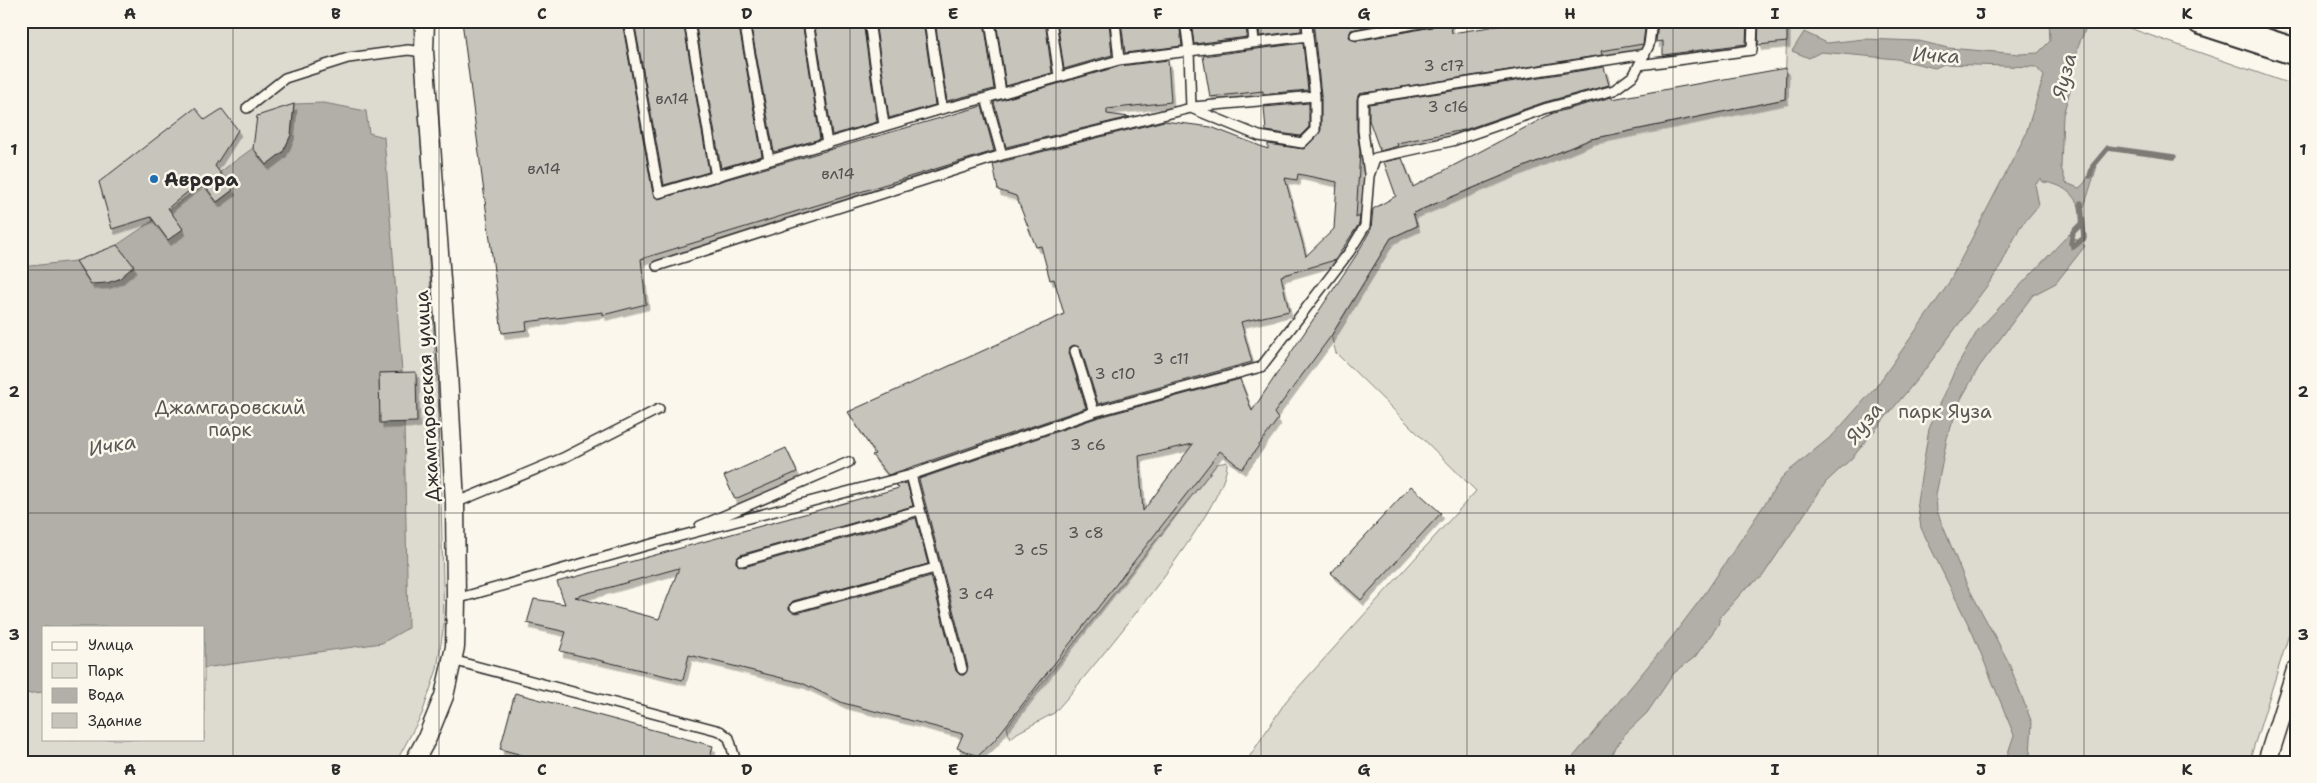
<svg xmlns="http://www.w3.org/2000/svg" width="2317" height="783" font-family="'Shantell Sans',sans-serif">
	<defs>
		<filter id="shadow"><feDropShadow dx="3" dy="5.5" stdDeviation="0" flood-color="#0004"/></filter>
	</defs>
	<rect width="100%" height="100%" fill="#fbf7ec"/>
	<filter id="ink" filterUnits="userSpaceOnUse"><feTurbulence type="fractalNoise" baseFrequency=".02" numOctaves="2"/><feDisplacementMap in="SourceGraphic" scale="10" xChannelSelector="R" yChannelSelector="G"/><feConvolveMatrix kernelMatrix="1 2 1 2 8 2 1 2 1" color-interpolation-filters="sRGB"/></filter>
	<g filter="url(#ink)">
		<path fill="#dddad0" stroke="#84827e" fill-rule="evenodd" d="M21,21H413L439,414L444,624L437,669L422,714L396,762H21ZM44,627H204V739H44Z
			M1787,21H2109L2296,86V612L2249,762H1246L1286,701L1476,491L1336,353L1331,336L1391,238L1417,226L1413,213L1591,139L1785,99Z
			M1227,462C1230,505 1100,657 1068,697L1054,713L1017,733L1010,739L1007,727L1217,464Z"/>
		<path fill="#b1afa7" stroke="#7b7a75" d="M2049,21H2089L2078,46L2071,87L2063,115L2061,167L2066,183L2079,188C2088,182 2088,172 2097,166L2084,207L2081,211C2074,193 2062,184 2043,182L2041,179L2035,184L2039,205L2020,227L1998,271L1924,371L1852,458L1826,482L1762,577L1746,588L1720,617L1718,625L1695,657L1674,673L1647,713L1625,734L1607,762H1569L1672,637L1706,592L1784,475L1833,435L1876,387L1947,286L2025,136L2044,76L2036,67L1944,64L1935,68L1897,59L1821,52L1809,58L1792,51L1804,32L1827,43L1864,39L1919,41L1948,48L2020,54L2038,53L2050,41Z
			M324,103L366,111L369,133L384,137L402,372L379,373L380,422H404L408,628L382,643L204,668V627H44V692L21,694V267L76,261L91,284C110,283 120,278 134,266L117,245L154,220L168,240L183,229L169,210L204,184L218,202L233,190L220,172L253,148L266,165C294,144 291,136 294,104Z
			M2069,234L2085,246L2056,283L2033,295L1979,367L1961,399L1947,438L1936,495L1937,511L1966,583L2008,661L2032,723L2030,755L2027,762H2005L2014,735L1973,634L1921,528L1917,502L1929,429L1955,370L1978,330Z"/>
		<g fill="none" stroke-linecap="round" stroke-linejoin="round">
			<path stroke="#7b7a75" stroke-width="5.5" d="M2090,176L2093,166L2108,148L2174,157
				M2071,243L2073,232L2082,223
				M2073,247L2084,238L2081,203"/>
		</g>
		<path fill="#c7c4bc" stroke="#2b2b2b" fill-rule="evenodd" filter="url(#shadow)" d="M462,21H622L653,194L658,199L982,106L994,151L641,259L646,304L603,315V312L526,322L527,330L502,333Z
			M634,21H683L709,172L664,185Z
			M695,21H738L762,156L721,168Z
			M750,21H802L820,139L774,152Z
			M814,21H863L877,122L832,135Z
			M875,21H923L935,105L889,118Z
			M935,21H984L994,89L947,101Z
			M996,21H1045L1052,73L1006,86Z
			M1057,21H1109L1112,55L1064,69Z
			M1121,21H1179L1182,46L1125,53Z
			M1191,21H1246L1247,37L1194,44Z
			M1258,21H1301V31L1260,36Z
			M1313,21H1395L1351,30L1349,37L1356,41L1432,27L1437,21H1450L1452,33L1528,21H1646L1643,44L1601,51L1602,55L1359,94L1357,99V131L1360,151L1356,218L1360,216L1359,224L1335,260L1281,276L1289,311L1241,322L1252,362L1098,404L1081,349L1074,345L1070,347L1069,353L1086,408L888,475L872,455L875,454L848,412L1064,314L1054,279L1050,280L1041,246L1036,247L1016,196L998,190L993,164L1164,121L1211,127L1268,149V144L1304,149L1321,130V95ZM1298,174L1337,182L1334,229L1306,256L1285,178L1297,180Z
			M1658,21H1747L1746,44L1663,55V41L1656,42Z
			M1759,21H1787V42L1758,45Z
			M1303,43L1308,90L1263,94V91L1210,97L1203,56Z
			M1168,60L1171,102L1107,109V114L1130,117L1006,147L994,102L1120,66Z
			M1604,67L1609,85L1545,102L1464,130L1397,143L1398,146L1380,151L1369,120V104Z
			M1786,68L1785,99L1591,139L1413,213L1417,226L1391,238L1331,336L1274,413L1278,419L1242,469L1220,451L994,741L978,756L957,748L963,734L843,703L802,683L689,655L683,680L560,651L566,632L527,623L534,599L565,604L557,582L899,488L896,485L907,483L913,506L740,555L736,559V563L744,567L916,518L928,564L793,601L789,605V609L797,613L931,576L956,671L960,675H964L968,667L919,479L1096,418L1240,379L1252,411L1357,254L1371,229L1373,209L1396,196L1384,162L1402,158L1413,187L1553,113L1550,114L1612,97V99ZM1193,444L1143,511L1139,456ZM679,568L659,619L575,597Z
			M1309,103V127L1300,136L1266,131L1264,107Z
			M294,104L291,135L283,152L266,165L253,148L257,116Z
			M195,108L205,120L222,109L238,130L215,166L233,190L217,202L201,181L168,208L183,229L168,240L151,217L112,229L99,182Z
			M117,245L134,266L119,279L107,283L91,284L76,261Z
			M416,372L417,422L380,423L379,373Z
			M786,448L797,472L735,499L724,476Z
			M1411,486L1441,513L1361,600L1331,573Z
			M515,693L713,746L709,762H548L500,749Z"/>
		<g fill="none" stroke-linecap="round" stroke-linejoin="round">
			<g stroke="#2b2b2b" stroke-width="12">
				<path id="lane" d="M628,21L659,193L942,109
					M689,21L716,177
					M744,21L769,160
					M808,21L827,144
					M869,21L884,125
					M929,21L942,109L986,98
					M990,21L1001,93
					M1051,21L1059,76
					M1115,21L1119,60
					M1252,21L1254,42
					M1355,35L1431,21
					M1639,65L1752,50L1753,21
					M1193,107L1315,96
					M247,108L285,78L348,58L408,50L424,52
					M1191,108L1259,136L1302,143L1315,130V96L1308,36
					M1002,155L986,98L1119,60L1308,36L1307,21
					M1369,174L1363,131V99L1645,54
					M657,266L1002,155L1191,108L1189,51L1185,21
					M1075,351L1094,412
					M911,475L962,669
					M455,503L563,458L659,409
					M700,526L849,462
					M742,561L920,510
					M456,599L673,538L911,475L1094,412L1261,367L1350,251L1365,226L1369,176L1375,158L1452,141L1547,108L1614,90L1634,75L1649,45L1652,21
					M795,607L935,568
					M452,660L720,731L729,738L736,762"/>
			</g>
			<g stroke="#2b2b2b" stroke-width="21">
				<path id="street" d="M414,762L427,738L444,696L455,647L456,599L455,503L448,373L424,52L425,21
					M2267,762L2296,670"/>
			</g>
			<g stroke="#2b2b2b" stroke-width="30">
				<path id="secondary" d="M2201,21L2296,52"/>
			</g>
			<use href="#lane" stroke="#fbf7ec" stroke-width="9"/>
			<use href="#street" stroke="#fbf7ec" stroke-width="18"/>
			<use href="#secondary" stroke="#fbf7ec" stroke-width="26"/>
		</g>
	</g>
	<path fill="none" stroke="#2b2b2b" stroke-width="1" stroke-opacity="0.55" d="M233,21V762M439,21V762M644,21V762M850,21V762M1056,21V762M1261,21V762M1467,21V762M1673,21V762M1878,21V762M2084,21V762M21,270H2296M21,513H2296"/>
	<circle fill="#1f6fb2" stroke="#fbf7ec" stroke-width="2" cx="154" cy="179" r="5"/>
	<g text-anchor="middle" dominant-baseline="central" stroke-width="5" stroke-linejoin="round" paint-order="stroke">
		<g font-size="16" fill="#52514f">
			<text x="1444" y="65">3 с17</text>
			<text x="672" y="98">вл14</text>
			<text x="1448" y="106">3 с16</text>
			<text x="544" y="168">вл14</text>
			<text x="838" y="173">вл14</text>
			<text x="1171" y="358">3 с11</text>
			<text x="1115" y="373">3 с10</text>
			<text x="1088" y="444">3 с6</text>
			<text x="1086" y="532">3 с8</text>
			<text x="1031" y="549">3 с5</text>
			<text x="976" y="593">3 с4</text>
		</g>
		<g font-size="19" font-weight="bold" fill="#2b2b2b" stroke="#fbf7ec" text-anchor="start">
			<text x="164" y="179">Аврора</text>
		</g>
		<g font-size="19" fill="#2b2b2b" stroke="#fbf7ec">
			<text transform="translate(427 396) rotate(-93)">Джамгаровская улица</text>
		</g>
		<g font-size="19" fill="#585754" stroke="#fbf7ec">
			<text x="230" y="407">Джамгаровский<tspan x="230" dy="22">парк</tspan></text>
			<text x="1945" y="411">парк Яуза</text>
		</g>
		<g font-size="20" font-style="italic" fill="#5a5956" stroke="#fbf7ec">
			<text transform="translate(1936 55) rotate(3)">Ичка</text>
			<text transform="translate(2064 76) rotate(-76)">Яуза</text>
			<text transform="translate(1864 423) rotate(-52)">Яуза</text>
			<text transform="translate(112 445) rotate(-10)">Ичка</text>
		</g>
	</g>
	<rect width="2317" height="783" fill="none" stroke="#fbf7ec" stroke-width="55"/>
	<rect x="42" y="626" width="162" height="115" fill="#fbf7ec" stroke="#a8a59f"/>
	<rect x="52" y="642" width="25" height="8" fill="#fbf7ec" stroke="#a8a59f"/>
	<text x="88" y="650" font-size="15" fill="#2b2b2b">Улица</text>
	<rect x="52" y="663" width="25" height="15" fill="#dddad0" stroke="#a8a59f"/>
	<text x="88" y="676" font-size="15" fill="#2b2b2b">Парк</text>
	<rect x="52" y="688" width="25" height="15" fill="#b1afa7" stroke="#a8a59f"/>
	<text x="88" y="700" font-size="15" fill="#2b2b2b">Вода</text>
	<rect x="52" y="713" width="25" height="15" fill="#c7c4bc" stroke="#a8a59f"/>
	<text x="88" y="726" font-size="15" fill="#2b2b2b">Здание</text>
	<rect x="28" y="28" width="2262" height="728" fill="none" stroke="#2b2b2b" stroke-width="2"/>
	<g font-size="16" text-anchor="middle" font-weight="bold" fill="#2b2b2b">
		<text x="130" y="19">A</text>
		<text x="336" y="19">B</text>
		<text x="542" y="19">C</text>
		<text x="747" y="19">D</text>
		<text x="953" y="19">E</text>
		<text x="1158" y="19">F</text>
		<text x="1364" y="19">G</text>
		<text x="1570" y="19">H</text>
		<text x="1775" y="19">I</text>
		<text x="1981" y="19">J</text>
		<text x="2187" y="19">K</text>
		<text x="14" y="155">1</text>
		<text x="2303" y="155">1</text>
		<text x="14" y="397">2</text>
		<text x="2303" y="397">2</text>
		<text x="14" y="640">3</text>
		<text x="2303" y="640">3</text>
		<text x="130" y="775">A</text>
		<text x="336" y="775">B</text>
		<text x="542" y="775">C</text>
		<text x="747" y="775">D</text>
		<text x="953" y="775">E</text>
		<text x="1158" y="775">F</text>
		<text x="1364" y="775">G</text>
		<text x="1570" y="775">H</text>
		<text x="1775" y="775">I</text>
		<text x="1981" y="775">J</text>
		<text x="2187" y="775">K</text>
	</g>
</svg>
